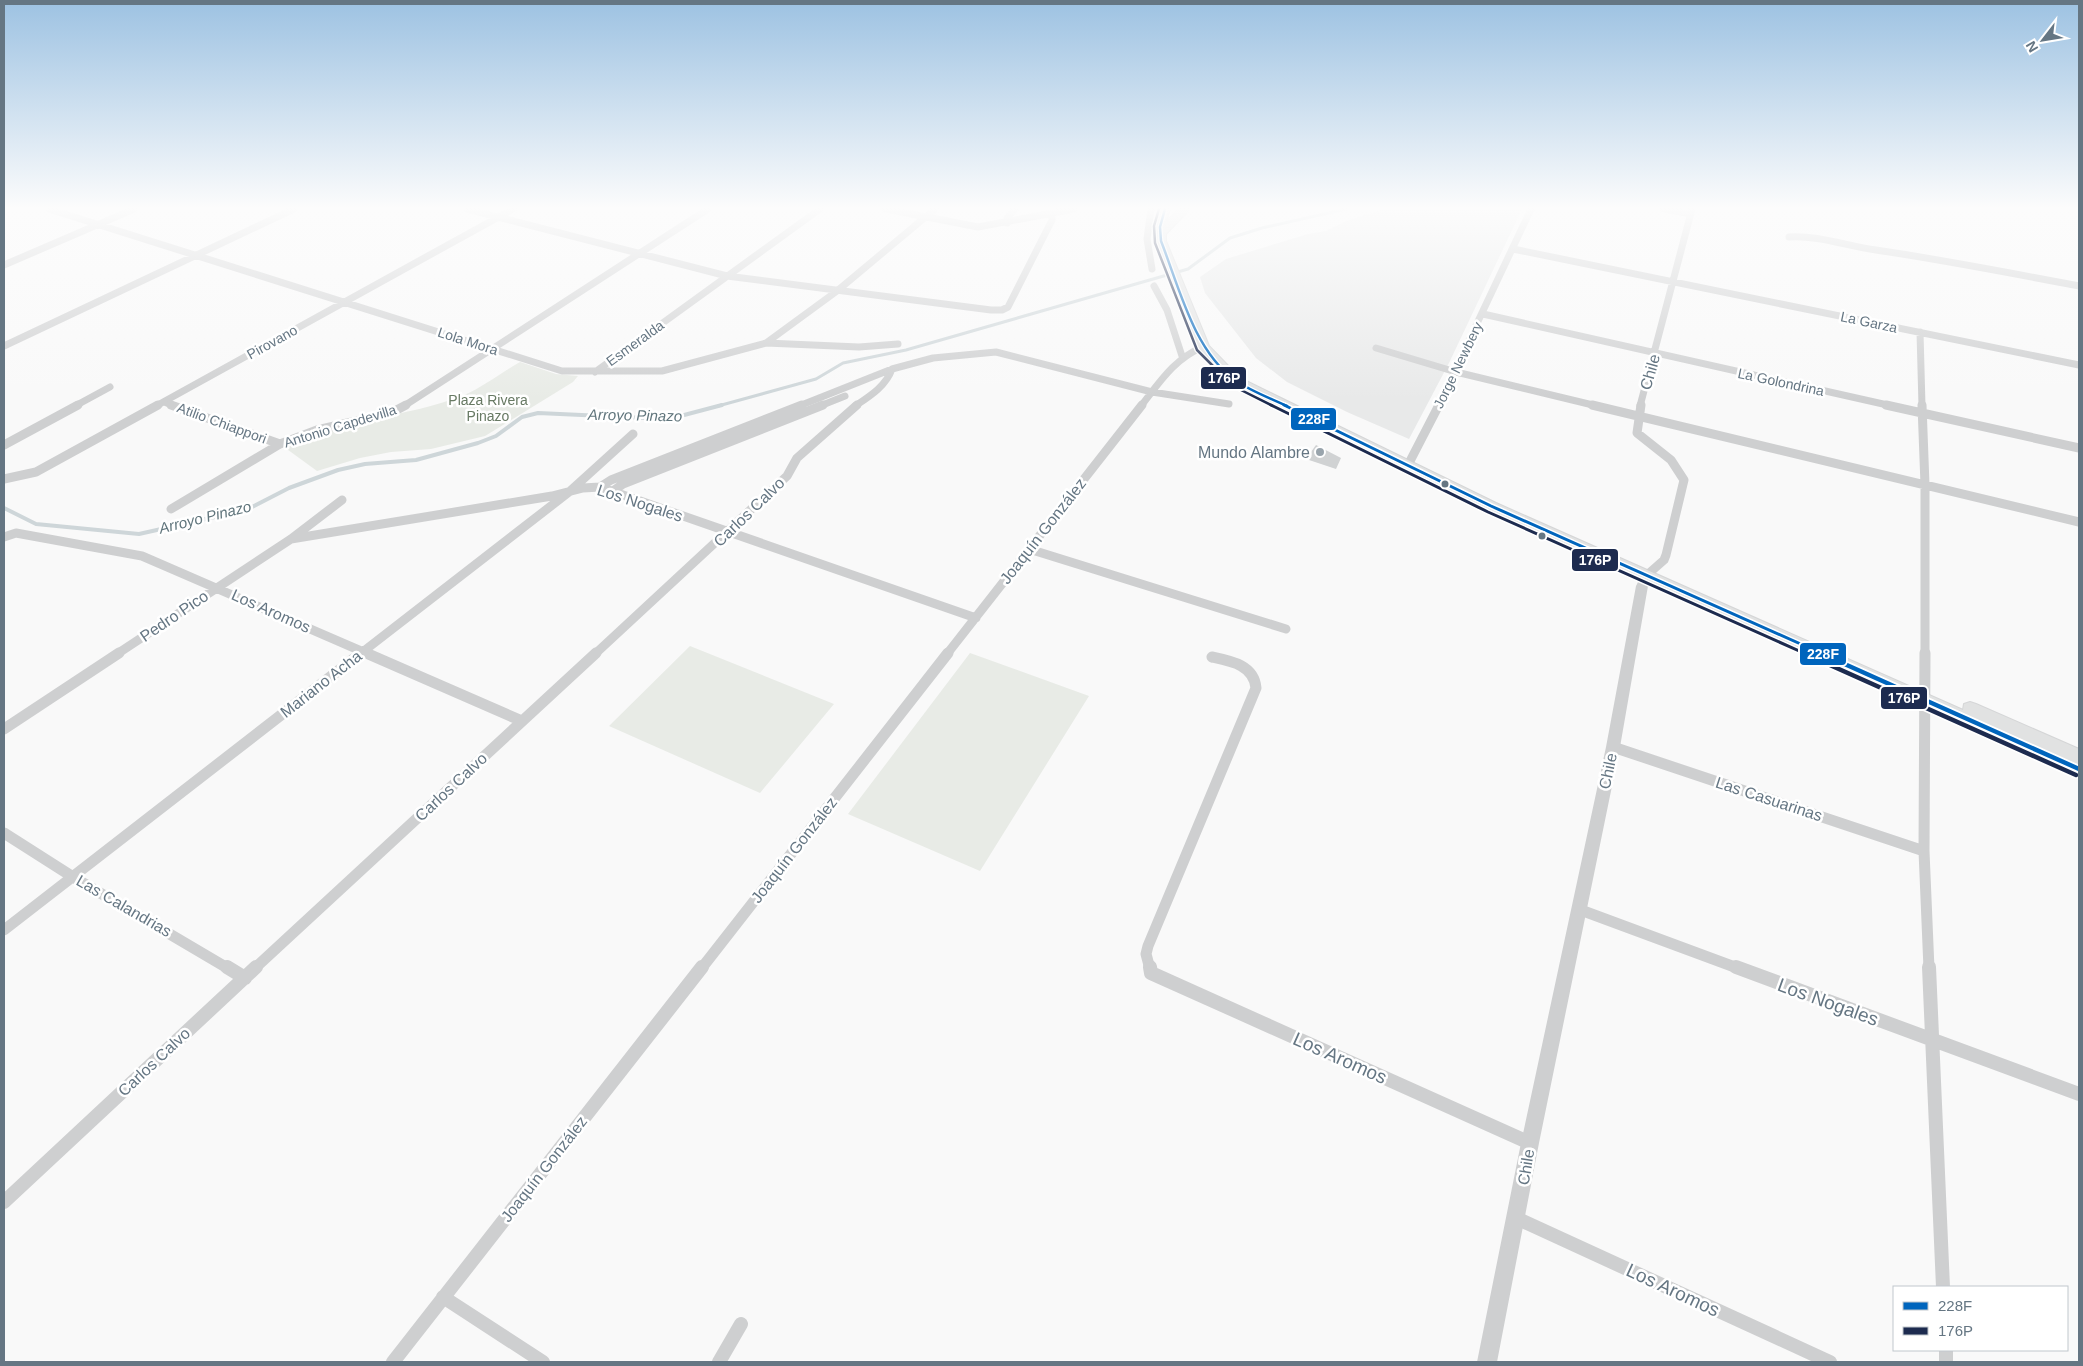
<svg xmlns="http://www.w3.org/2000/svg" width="2083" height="1366" font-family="Arial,sans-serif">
	<rect width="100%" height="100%" fill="#f9f9f9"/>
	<path fill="#e8e9e9" d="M1384,209H1522L1449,363L1409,439L1347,412L1287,382L1256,358L1205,293L1200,277L1226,259L1308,234L1326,231L1346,221Z"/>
	<path fill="#e8ebe6" d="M520,362L556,374L578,376L573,382L485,436L431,449L391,452L360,458L317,471L284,447C340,419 406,418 464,395C483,387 502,372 520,362Z
		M690,646L834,704L760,793L609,726Z
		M970,653L1089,696L980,871L848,814Z"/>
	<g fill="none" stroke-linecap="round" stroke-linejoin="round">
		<path stroke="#ced6d9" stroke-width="3" d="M718,406L816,379L843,363L906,350L1188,269L1230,238L1262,228L1346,209"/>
		<path stroke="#ced6d9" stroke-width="4" d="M4,508L36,524L139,534L246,510L289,488L338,470L365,464L416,460L478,443L496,436L522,417L538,413L669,419L722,405"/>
	</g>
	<path fill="#d0d2d3" d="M1316,445L1341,458L1336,469L1306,459Z"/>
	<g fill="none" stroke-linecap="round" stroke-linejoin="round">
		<g stroke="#d5d6d7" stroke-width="2">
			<path id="primary" d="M1160,209H1170L1166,222L1179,209H1190L1166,234V241L1209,346L1240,378L1496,503L1963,710L1964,704L1970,702L1976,704L2079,749V776L1486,509L1232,384L1215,369L1197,347L1156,241L1155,227Z"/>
		</g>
		<path stroke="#cecfd0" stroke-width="7" d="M49,209L562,371H662L766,343L859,347L898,344
			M467,209L727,276L991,310H1002L1008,307L1052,220V213
			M886,209L978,227L1074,209
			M1151,209L1147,239L1152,269
			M1664,209L1691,214
			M1007,223V218L1015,209
			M1789,237C1818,235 1847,246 1876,250C1944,260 2011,273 2079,286
			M1513,249L2079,365
			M4,265L134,209
			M1154,286L1167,310L1182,356
			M1483,314L1892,406
			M1920,332L1922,406
			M766,343L837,291L935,209
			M4,346L294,209
			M1376,348L1456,372L1597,406
			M595,372L820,209
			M164,402L175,406
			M75,406L110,387
			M156,406L513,209
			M404,406L708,209
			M799,406L892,369L933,358L996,352L1152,392L1229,404
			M820,406L845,396
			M855,406C870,396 886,386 892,369
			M1141,406C1159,383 1175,358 1203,347
			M1438,406L1531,209
			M1640,406L1692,209"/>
		<path stroke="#cecfd0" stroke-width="9" d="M171,405L280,444
			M1592,405L2079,522
			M1641,405L1637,433L1671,460L1684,480L1666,555L1664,560L1647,575
			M1886,405L2079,448
			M1922,405L1925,485V654
			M4,445L78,405
			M1408,465L1439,405
			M4,479L36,472L158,405
			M600,487L611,480L802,405
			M613,491L623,484L823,405
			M171,509L280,444L317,430L391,413L406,405
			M4,537L16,533L142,556L368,654
			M291,539L552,496L583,488L600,487L976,618
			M1029,549L1286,629
			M117,654L291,539L342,500
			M360,654L569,492L633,434
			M595,654L787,476L797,458L857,405
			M947,654L1142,405"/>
		<path stroke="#cecfd0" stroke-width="11" d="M366,653L522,721
			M1925,653L1924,851L1929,969
			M4,729L119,653
			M1613,747L1924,851
			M4,833L73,877L229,969
			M1578,909L1740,969
			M4,930L361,653
			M254,969L596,653
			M701,969L948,653
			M1150,969L1146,954L1148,946L1256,688C1254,665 1231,661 1212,657"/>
		<path stroke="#cecfd0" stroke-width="14" d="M227,967L245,978
			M1150,967L1151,973L1530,1143
			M1736,967L2079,1094
			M1929,967L1943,1287
			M4,1202L256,967
			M1516,1218L1830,1362
			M443,1297L543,1362
			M1946,1350V1362
			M393,1362L702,967
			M719,1362L741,1324"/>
		<path fill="#cecfd0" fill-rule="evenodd" d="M1647,571L1653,575L1648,586L1620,747L1539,1143L1497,1362H1477L1521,1143L1606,747L1636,586L1643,572Z"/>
		<use href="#primary" fill="#e1e2e2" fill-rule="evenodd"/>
		<g stroke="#fff" stroke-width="5">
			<path id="bus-1-far2" d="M1165,209L1160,227L1161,241C1179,287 1194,351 1235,380C1250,391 1270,398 1287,406"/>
		</g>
		<g stroke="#fff" stroke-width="6">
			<path id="bus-1-far1" d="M1284,405L1491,506L1823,654"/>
		</g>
		<g stroke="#fff" stroke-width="8">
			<path id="bus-1" d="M1820,653L2079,769"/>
		</g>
		<g stroke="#fff" stroke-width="5">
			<path id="bus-2-far2" d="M1159,209L1154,226L1155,243L1197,350L1233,386L1273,406"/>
		</g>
		<g stroke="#fff" stroke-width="6">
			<path id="bus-2-far1" d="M1271,405L1488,512L1806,654"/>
		</g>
		<g stroke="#fff" stroke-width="8">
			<path id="bus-2" d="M1803,653L2076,775"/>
		</g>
		<use href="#bus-1-far2" stroke="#0065bd" stroke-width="2.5"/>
		<use href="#bus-1-far1" stroke="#0065bd" stroke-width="3"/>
		<use href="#bus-1" stroke="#0065bd" stroke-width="4.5"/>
		<use href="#bus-2-far2" stroke="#1d2b4f" stroke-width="2.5"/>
		<use href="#bus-2-far1" stroke="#1d2b4f" stroke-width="3"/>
		<use href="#bus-2" stroke="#1d2b4f" stroke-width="4.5"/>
	</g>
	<linearGradient id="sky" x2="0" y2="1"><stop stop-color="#9dc2e2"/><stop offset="0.52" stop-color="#fcfcfc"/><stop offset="1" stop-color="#fcfcfc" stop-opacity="0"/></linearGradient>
	<rect width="2083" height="400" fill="url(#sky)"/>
	<circle fill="#99a4ac" stroke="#fff" stroke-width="2" cx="1320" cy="452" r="5"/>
	<g fill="#657683" stroke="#fff" stroke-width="2">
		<circle cx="1445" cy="484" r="4.5"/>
		<circle cx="1542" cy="536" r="4.5"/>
	</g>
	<g text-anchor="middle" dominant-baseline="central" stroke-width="5" stroke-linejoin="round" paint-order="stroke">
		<g font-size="14" fill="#657683" stroke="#fff">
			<text transform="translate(1869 322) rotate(12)">La Garza</text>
			<text transform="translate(468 341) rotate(18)">Lola Mora</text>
			<text transform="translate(272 342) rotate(-29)">Pirovano</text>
			<text transform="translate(635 343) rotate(-36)">Esmeralda</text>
			<text transform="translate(1458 365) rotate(-64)">Jorge Newbery</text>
			<text transform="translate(1781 382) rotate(12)">La Golondrina</text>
			<text transform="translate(222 423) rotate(20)">Atilio Chiappori</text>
			<text transform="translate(340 426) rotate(-17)">Antonio Capdevilla</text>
		</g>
		<g font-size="14" fill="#687a64" stroke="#fff">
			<text x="488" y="400">Plaza Rivera<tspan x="488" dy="16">Pinazo</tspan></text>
		</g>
		<g font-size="15" font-style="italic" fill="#60757c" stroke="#fff">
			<text transform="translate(635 415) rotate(1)">Arroyo Pinazo</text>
			<text transform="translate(205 517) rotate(-14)">Arroyo Pinazo</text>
		</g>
		<g font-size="16" fill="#657683" stroke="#fff">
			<text transform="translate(1650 372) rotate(-74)">Chile</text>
			<text transform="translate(640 503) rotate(18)">Los Nogales</text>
			<text transform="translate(749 512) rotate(-44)">Carlos Calvo</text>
			<text transform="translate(1043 531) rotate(-52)">Joaquín González</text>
			<text transform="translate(271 611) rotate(24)">Los Aromos</text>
			<text transform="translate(174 616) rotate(-34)">Pedro Pico</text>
			<text transform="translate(321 684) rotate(-38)">Mariano Acha</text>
			<text transform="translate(1608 771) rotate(-78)">Chile</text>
			<text transform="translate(451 787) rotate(-43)">Carlos Calvo</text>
			<text transform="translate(1769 799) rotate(18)">Las Casuarinas</text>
			<text transform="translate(794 850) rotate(-52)">Joaquín González</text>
			<text transform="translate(124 906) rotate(30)">Las Calandrias</text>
			<text transform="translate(154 1062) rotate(-43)">Carlos Calvo</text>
			<text transform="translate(1526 1167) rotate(-81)">Chile</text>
			<text transform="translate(544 1169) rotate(-52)">Joaquín González</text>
		</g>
		<g font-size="16" fill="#657683" stroke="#fff" text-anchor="end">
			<text x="1310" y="452">Mundo Alambre</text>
		</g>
		<g font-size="19" fill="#657683" stroke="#fff">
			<text transform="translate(1828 1002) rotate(20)">Los Nogales</text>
			<text transform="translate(1340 1058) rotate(24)">Los Aromos</text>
			<text transform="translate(1673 1290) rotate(25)">Los Aromos</text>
		</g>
	</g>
	<g stroke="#fff" stroke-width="2">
		<rect x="1200" y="366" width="47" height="24" rx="5" fill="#1d2b4f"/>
		<rect x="1290" y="407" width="47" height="24" rx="5" fill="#0065bd"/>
		<rect x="1571" y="548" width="48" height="24" rx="5" fill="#1d2b4f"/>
		<rect x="1799" y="642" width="48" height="24" rx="5" fill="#0065bd"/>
		<rect x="1880" y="686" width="48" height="24" rx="5" fill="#1d2b4f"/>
	</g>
	<g font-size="14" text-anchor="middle" font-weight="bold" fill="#fff">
		<text x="1224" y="383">176P</text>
		<text x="1314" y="424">228F</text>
		<text x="1595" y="565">176P</text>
		<text x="1823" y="659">228F</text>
		<text x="1904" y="703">176P</text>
	</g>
	<rect width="2083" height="1366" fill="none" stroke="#657683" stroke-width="10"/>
	<rect x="1893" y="1286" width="175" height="65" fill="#ffffff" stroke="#c1c8cd"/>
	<rect x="1903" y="1302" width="25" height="8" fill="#0065bd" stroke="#c1c8cd"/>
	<text x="1938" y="1311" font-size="15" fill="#657683">228F</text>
	<rect x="1903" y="1327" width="25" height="8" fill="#1d2b4f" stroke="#c1c8cd"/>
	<text x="1938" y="1336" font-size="15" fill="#657683">176P</text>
	<g transform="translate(2043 40) rotate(239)" stroke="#ffffff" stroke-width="4" paint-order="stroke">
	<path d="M0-4L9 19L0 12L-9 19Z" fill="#657683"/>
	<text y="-8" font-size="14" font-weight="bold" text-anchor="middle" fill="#657683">N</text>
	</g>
</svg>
